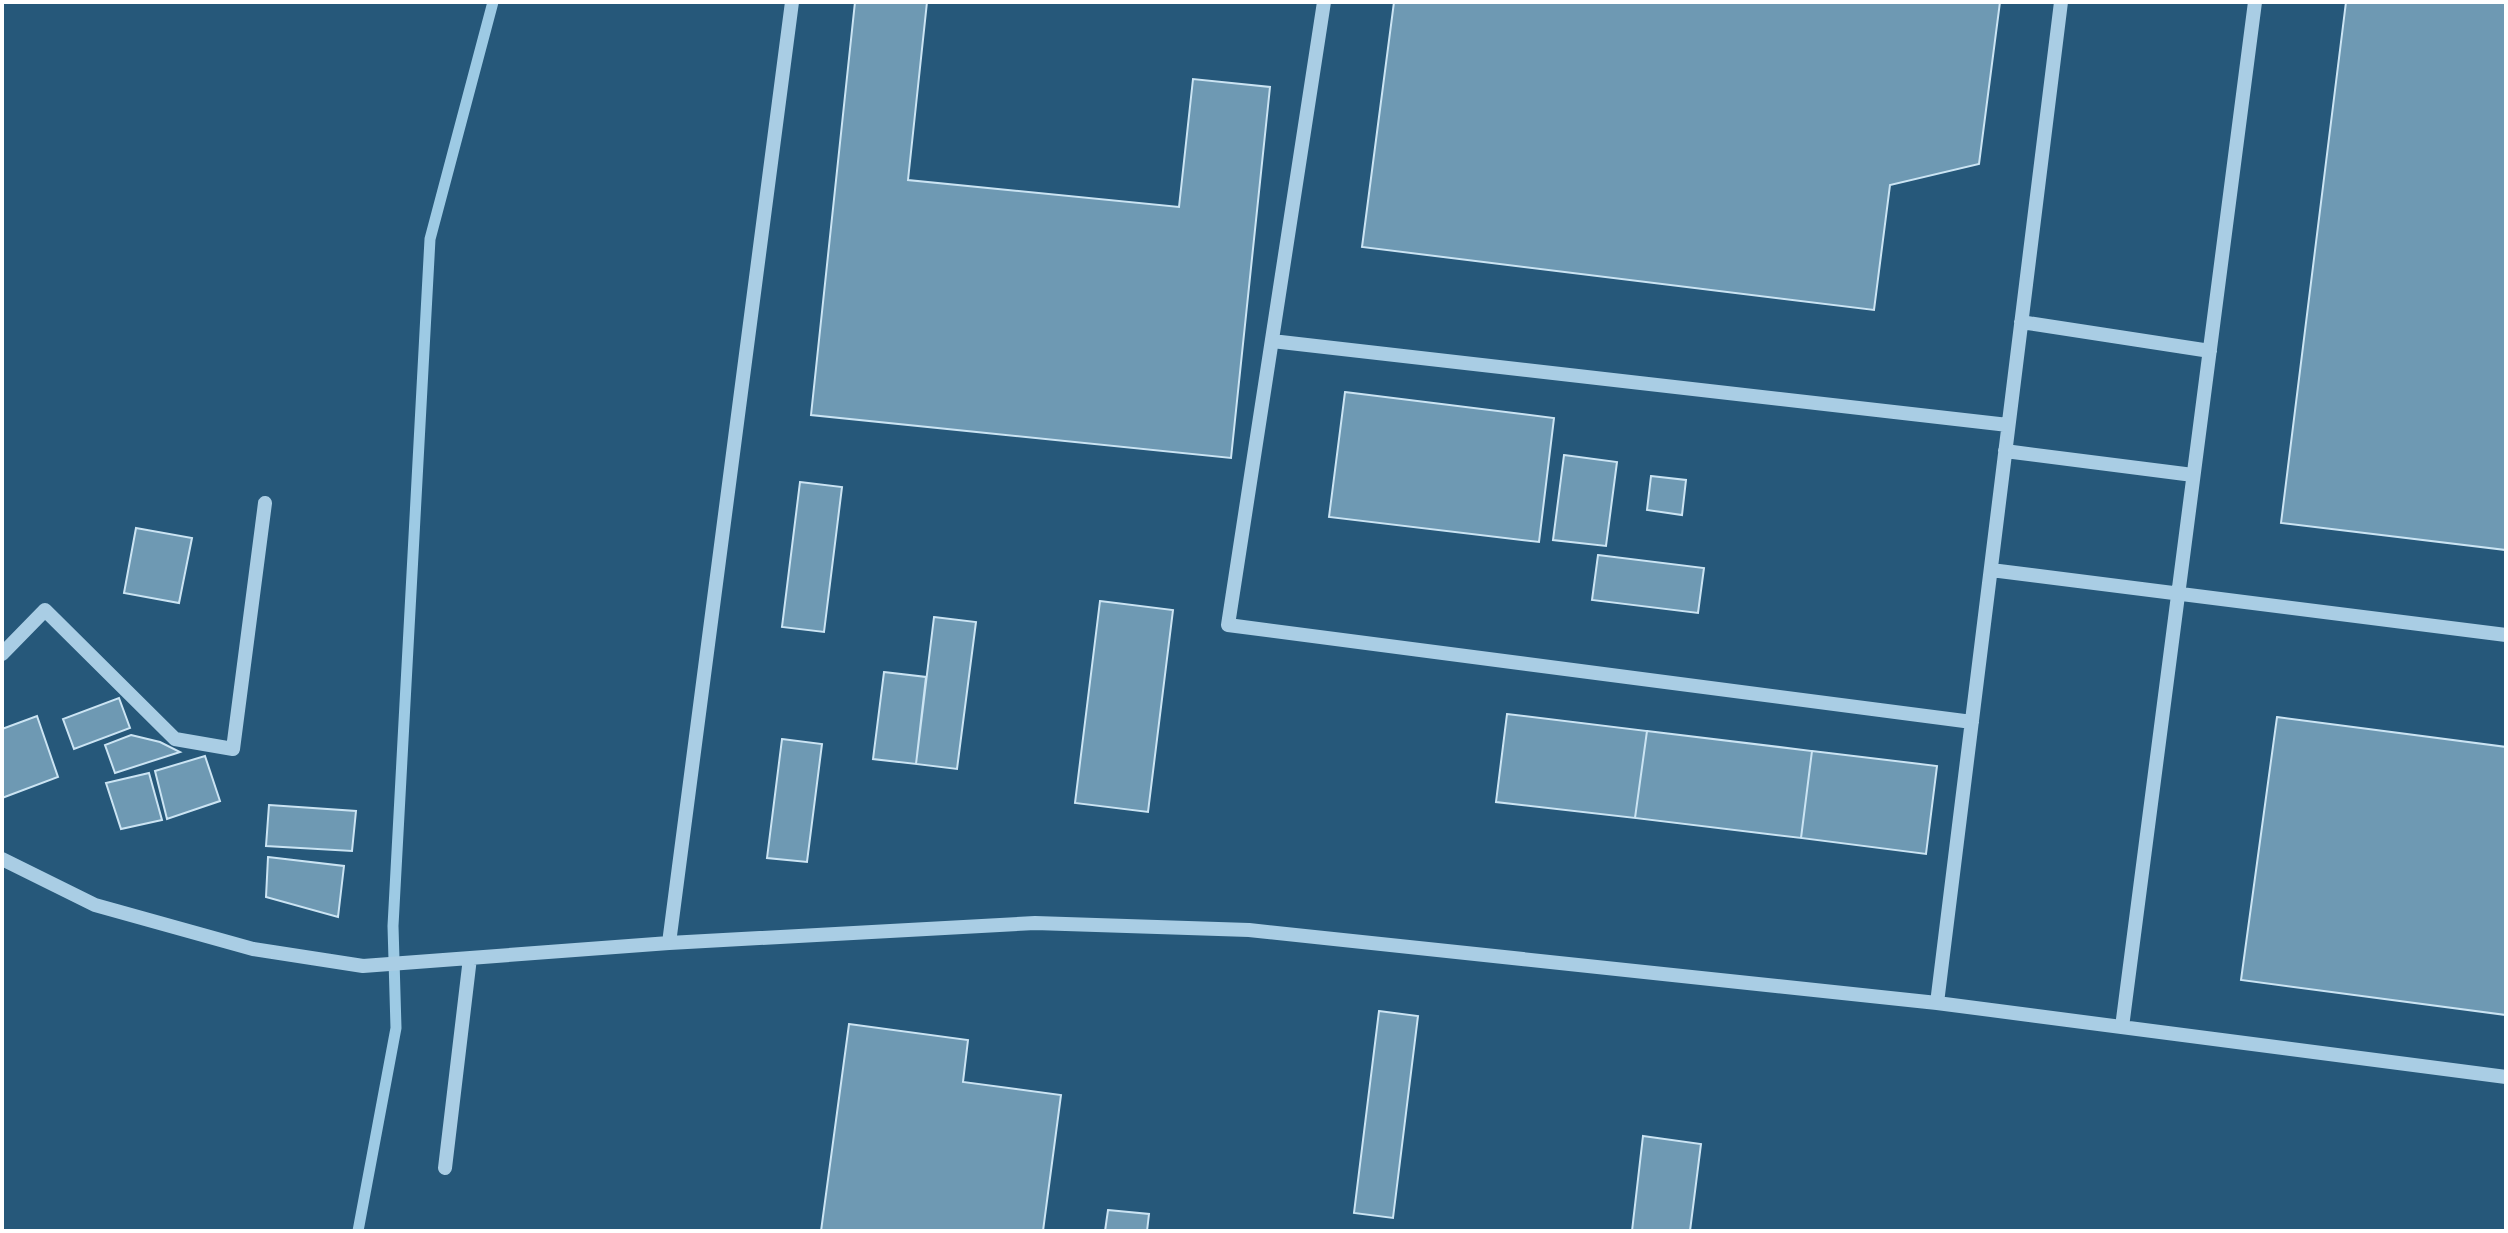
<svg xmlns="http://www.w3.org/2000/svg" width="2508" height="1233" font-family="'Exo 2',sans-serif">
	<rect width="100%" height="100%" fill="#26587a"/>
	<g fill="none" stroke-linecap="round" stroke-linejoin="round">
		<path stroke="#9dcae4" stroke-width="11" d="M358,1231L396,1028L393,926L430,239L493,2"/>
	</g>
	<path fill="#6e99b3" stroke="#cbe4f3" stroke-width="2" d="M855,2H927L908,180L1179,207L1193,79L1270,87L1231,458L811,415Z
		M1394,2H2000L1979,164L1890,185L1874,310L1362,247Z
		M2346,2H2506V550L2281,523Z
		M1345,392L1554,418L1539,542L1329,517Z
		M1564,455L1617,462L1606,546L1553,540Z
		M1651,476L1686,480L1682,515L1647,510Z
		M800,482L842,487L824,632L782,627Z
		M136,528L192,538L179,603L124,593Z
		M1598,555L1704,568L1698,613L1592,600Z
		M1100,601L1173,610L1148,812L1075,803Z
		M934,617L976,622L957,769L916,764Z
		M884,672L926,677L916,764L873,759Z
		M119,698L130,728L74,749L63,719Z
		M1507,714L1647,731L1635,818L1496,802Z
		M37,716L58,777L2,798V729Z
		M2277,717L2506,747V1015L2241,980Z
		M1647,731L1812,751L1801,838L1635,818Z
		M131,735L160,742L180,752L115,773L105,745Z
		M782,739L822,744L807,862L767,858Z
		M1812,751L1937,766L1926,854L1801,838Z
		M205,756L220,801L167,819L155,771Z
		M149,773L162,820L121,829L106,783Z
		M269,805L356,811L352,851L266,846Z
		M268,857L344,866L338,917L266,897Z
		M1379,1011L1418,1016L1393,1218L1354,1213Z
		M849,1024L968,1040L963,1082L1061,1095L1043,1231H821Z
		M1643,1136L1701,1144L1690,1231H1632Z
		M1108,1210L1149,1214L1147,1231H1105Z"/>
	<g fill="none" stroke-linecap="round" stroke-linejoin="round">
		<path stroke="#a9cde4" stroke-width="14" d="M1324,2L1228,625L1972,722
			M2021,322L2210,351
			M1272,341L2008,425
			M2005,451L2193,475
			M1991,570L2506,635
			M2,654L45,610L175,739L233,749L265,503
			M2,859L95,905L253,949L363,966L669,943L1035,923L1249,930L1937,1003L2506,1077
			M669,943L792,2
			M1937,1003L2061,2
			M2122,1027L2255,2
			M445,1168L470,958"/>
	</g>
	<rect width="2508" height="1233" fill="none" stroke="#ffffff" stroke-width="8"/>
</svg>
